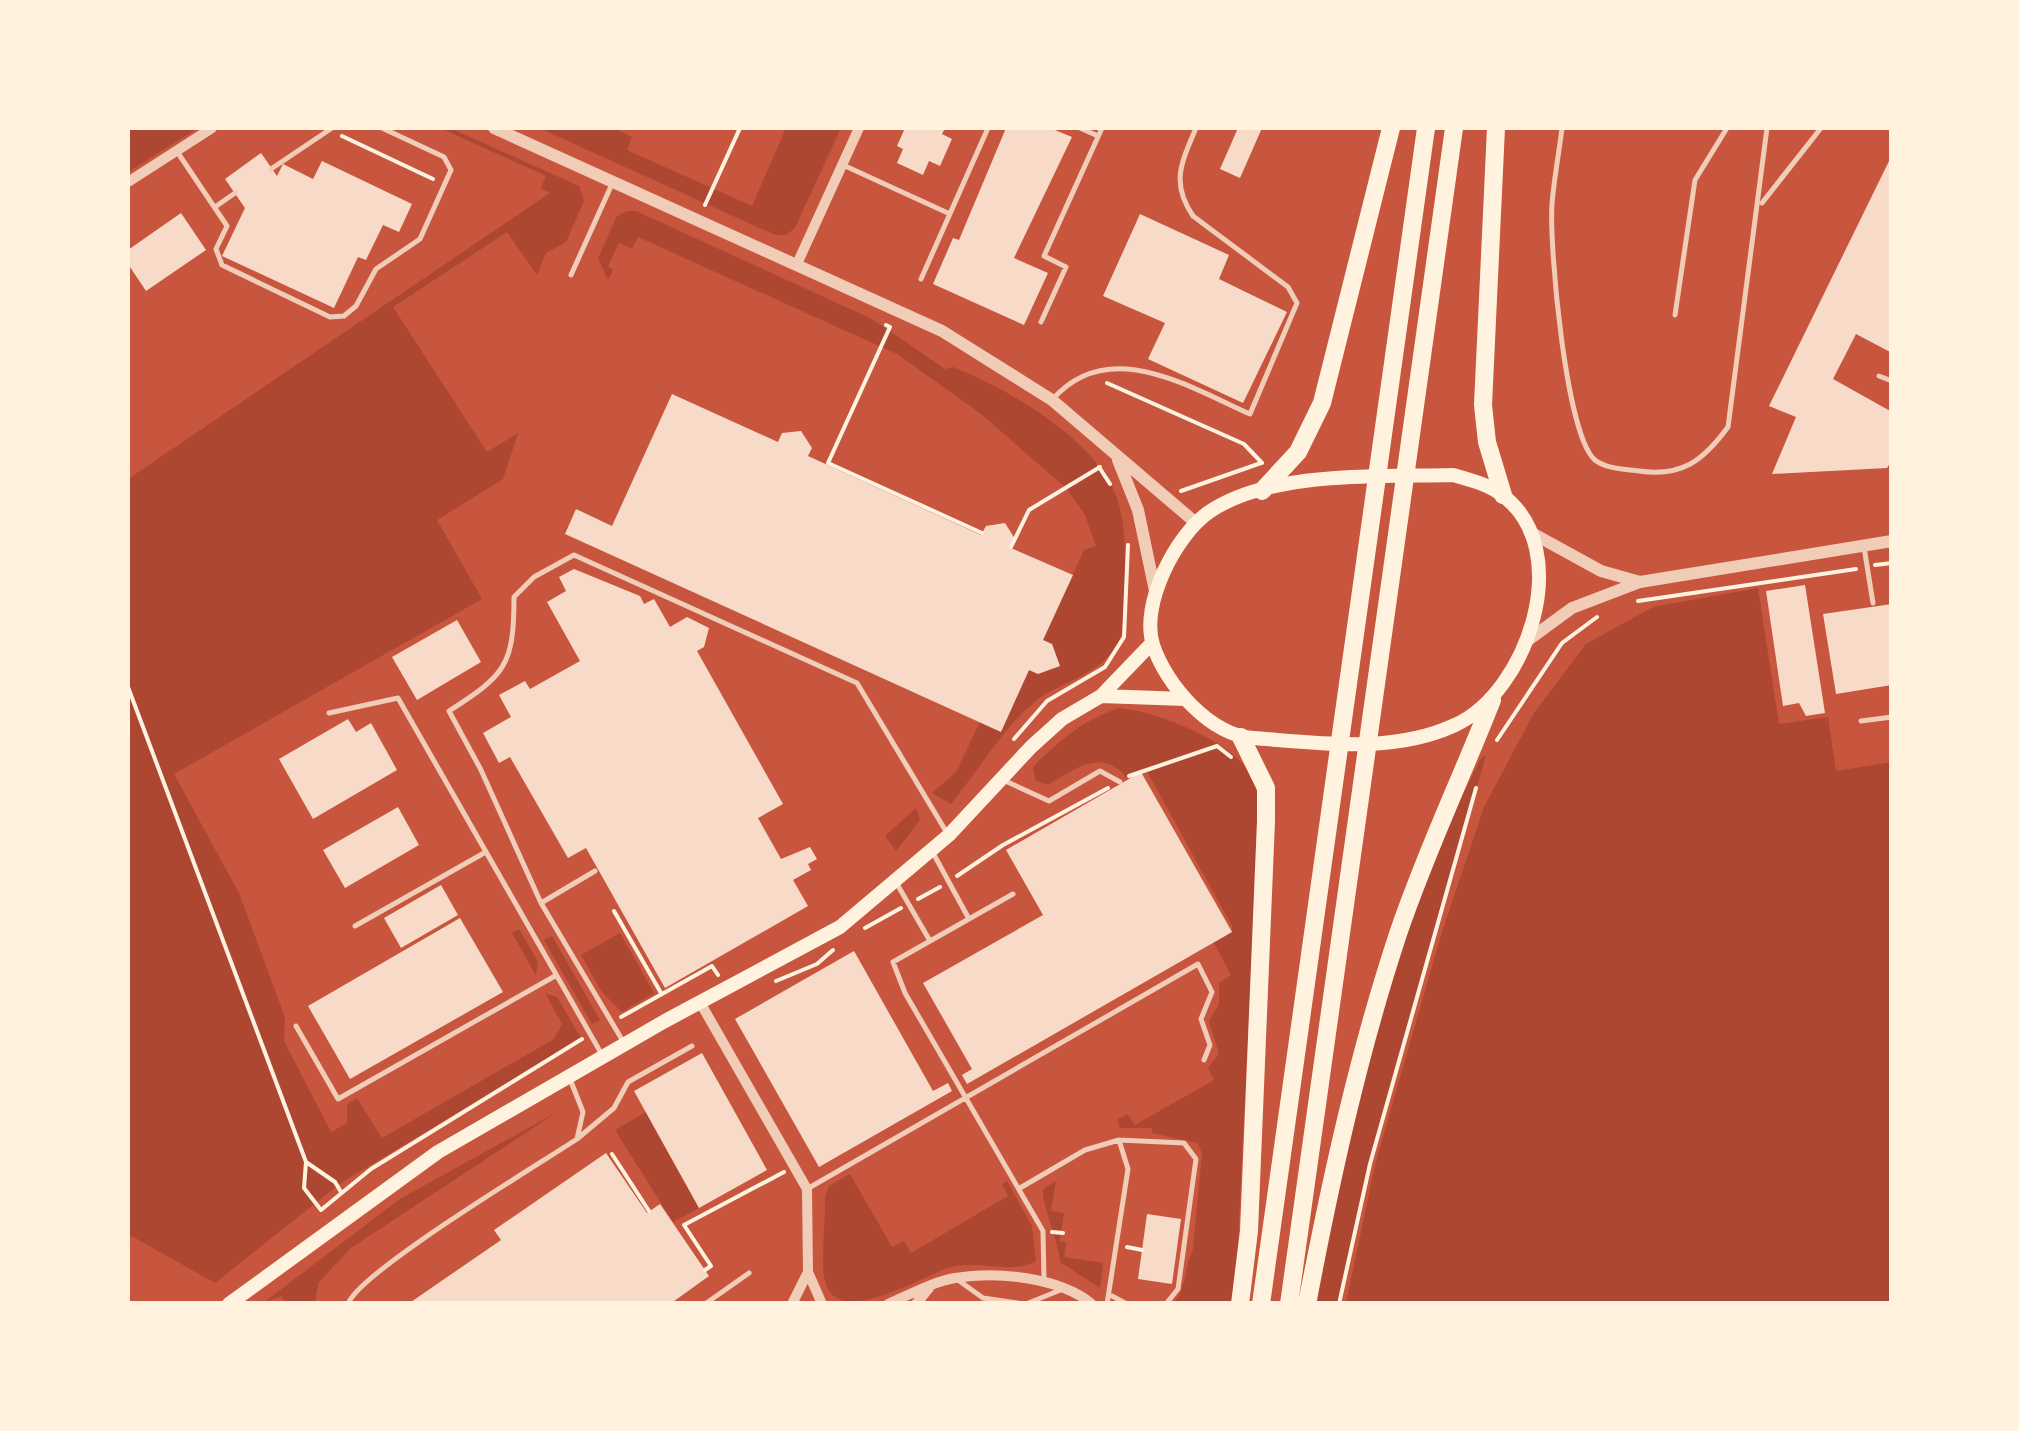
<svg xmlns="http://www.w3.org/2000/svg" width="2019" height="1431" font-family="'Archivo Narrow',sans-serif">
	<rect width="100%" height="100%" fill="#c8553d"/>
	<path fill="#ae4732" d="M128,128H198L128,172Z
		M440,128H450L579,186L584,201L566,242L546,253L537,275L507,232L393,307L487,452L518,433L503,479L437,520L482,599L174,774L239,893L285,1017L284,1041L331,1132L347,1123V1104L357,1098L382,1138L554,1039L562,1024L545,993L557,997L581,1038L341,1183L215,1283L128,1234V479L550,193L541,188L546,176Z
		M539,128H614L632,137L627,150L752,206L786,128H841L795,228L786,235H775Z
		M627,211H636L872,319L945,369L953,367C1007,388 1097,440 1117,498C1126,525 1125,553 1125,581C1124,603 1128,629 1115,648C1096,677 1058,682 1033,703C1002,730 977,772 951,804L932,793L956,772L980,722L1001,731L1029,670L1038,674L1059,666L1052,644L1043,640L1084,550L1096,546L1085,515L1066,488L981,414L897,354L638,237L632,249L619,243L608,266L613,270L608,280L598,258L617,216Z
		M1758,588L1779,724L1828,717L1836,771L1891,762V1303H1346L1375,1165L1441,935L1484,807L1534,713L1586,644L1653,607Z
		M1119,708C1158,712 1227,739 1250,773C1257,784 1258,798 1259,811L1235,1303H1174C1187,1287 1184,1268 1193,1249L1202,1153L1197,1143L1152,1133V1128H1120L1117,1120L1127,1114L1135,1125L1214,1080L1208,1068L1219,1054L1209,1021L1219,1004V983L1231,975L1214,943L1232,932V926L1145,768L1127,778C1102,747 1075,769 1048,785L1035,780L1033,767C1060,740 1083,720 1119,708Z
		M1486,755L1370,1164L1339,1303L1317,1304C1349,1117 1394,927 1481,758Z
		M916,808L920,820L896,851L885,836Z
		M519,929L538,962L536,976L512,933Z
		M620,933L654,993L622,1012L601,991L581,955Z
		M552,936L600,1020L592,1024L544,940Z
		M559,1111L351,1248L318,1283L315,1303H287L281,1296L263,1303L400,1199Z
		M646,1112L699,1208L673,1222L615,1130Z
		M850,1174L892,1247L904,1241L911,1253L1008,1196L1002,1184L1007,1181L1032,1226L1036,1261C1013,1275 979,1260 952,1267C923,1274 832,1335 824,1276C821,1251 826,1223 825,1197L829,1186Z
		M1056,1181L1051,1211L1064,1213L1060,1241L1066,1242L1064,1257L1103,1263L1100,1288L1060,1262C1058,1239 1041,1203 1043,1189Z"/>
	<path fill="#f7dbc8" d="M905,128H945L942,134L952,139L940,166L929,161L923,175L897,163L903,149L897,146Z
		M1006,128H1050L1072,137L1014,258L1048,273L1024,325L933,284L953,238L959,240Z
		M1238,128H1262L1240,178L1220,169Z
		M261,153L277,176L283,164L313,179L322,161L412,204L399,232L383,225L366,260L358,257L334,308L222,256L245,208L225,179Z
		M1892,155V353L1856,334L1833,379L1892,412V460L1887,468L1772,474L1796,417L1769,406Z
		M181,213L206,250L146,291L128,264V250Z
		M1140,214L1229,255L1219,279L1287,312L1243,403L1148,359L1165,323L1103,296Z
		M672,394L778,442L782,433L801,431L812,448L808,456L981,535L986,526L1005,523L1015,539L1011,548L1073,575L1043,640L1052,644L1060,666L1038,674L1029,670L1001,732L565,534L576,509L612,526Z
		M574,569L640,596L644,604L654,599L670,627L687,617L709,628L704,647L697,651L783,804L758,818L781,859L810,847L817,859L808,864L811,870L793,880L808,906L665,988L586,848L568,858L510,757L499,763L483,733L511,717L499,695L525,681L530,689L580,661L547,602L566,591L559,577Z
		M1805,585L1825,713L1806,716L1799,703L1783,706L1766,591Z
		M1892,604V685L1836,694L1823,614Z
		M457,620L481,662L417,700L392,657Z
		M348,719L356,732L371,723L397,770L313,819L279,759Z
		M1141,772L1232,932L967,1084L962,1075L972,1069L923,983L1043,915L1006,850Z
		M398,807L419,845L345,888L323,850Z
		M441,885L458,915L401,948L384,918Z
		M460,918L503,992L350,1079L308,1006Z
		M854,951L933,1091L948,1083L952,1091L819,1167L735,1019Z
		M702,1053L767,1170L699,1208L634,1091Z
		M606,1153L647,1213L660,1204L709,1276L670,1304H408L501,1240L494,1230Z
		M1147,1214L1181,1219L1172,1284L1138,1279Z"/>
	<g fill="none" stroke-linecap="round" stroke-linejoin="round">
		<path stroke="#fff3e0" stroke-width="4" d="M342,136L433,179
			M705,205L740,128
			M886,325L890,327L828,463L982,533
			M1107,383L1244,444L1262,463
			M1099,467L1110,484
			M1181,491L1261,463
			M1011,547L1029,510L1100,467
			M1875,565L1892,563
			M1638,601L1856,569
			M128,687L306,1162L335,1182L341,1192
			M1014,739L1047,701L1105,667L1124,637L1128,545
			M1497,740L1562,643L1597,617
			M1129,776L1217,746L1231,757
			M957,876L1003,845L1108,788
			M918,899L940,887
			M614,911L661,993
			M865,928L901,908
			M776,981L817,964L833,950
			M621,1017L712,966L718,975
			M612,1154L649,1211
			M306,1162L304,1188L321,1210L371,1169L582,1039
			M1052,1232L1063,1233
			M1127,1247L1142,1250
			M705,1270L711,1266L684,1225L784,1172
			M1339,1304L1370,1164L1476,788"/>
		<path stroke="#f1ccb7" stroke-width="5" d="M1080,128L1098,136
			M1562,128C1559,153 1554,179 1552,204C1549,246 1566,436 1595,460C1606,469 1625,469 1639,471C1682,477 1703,461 1728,427L1767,128
			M178,153L227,226L216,249L222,265L330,317L344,316L356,306L376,269L420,239L451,170L444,157L382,128
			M843,165L950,214
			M271,169L332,128
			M1762,203L1821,128
			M215,207L235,193
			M571,275L612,184
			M921,279L988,128
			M1675,315L1695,180L1727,128
			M1041,322L1066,267L1044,256L1102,128
			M1879,376L1892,381
			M1052,400C1108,335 1189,387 1250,414L1297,303L1288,287L1193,216C1170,182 1182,162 1196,128
			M1864,547L1873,603
			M329,713L398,698L601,1053
			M1861,721L1892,717
			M1003,780L1049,801L1100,771L1120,782
			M932,851L969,919
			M897,884L930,941
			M1013,894L893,962L905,993L1043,1231L1044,1279
			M541,903L595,871
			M355,926L484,853
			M296,1026L338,1099L555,976
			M624,1043L541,903L481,770L449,711C505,675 514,666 514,597L534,577L574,555L857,683L947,833
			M577,1139L614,1108L628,1082L692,1046
			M1119,1140L1184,1143L1196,1159L1178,1289L1166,1304
			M1020,1188L1085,1150L1119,1140L1128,1169L1107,1304
			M807,1189L1198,964L1212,992L1201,1019L1210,1045L1204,1060
			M958,1280L983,1298L1024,1304
			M1112,1296L1127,1304
			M348,1304C359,1272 538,1165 577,1139L583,1112L570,1079
			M705,1304L749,1273
			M1026,1304L1063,1289"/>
		<path stroke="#f1ccb7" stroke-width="10" d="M128,182L212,128
			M797,264L859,128
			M701,1004L807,1189L808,1272L792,1304
			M808,1272L822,1304
			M888,1304C909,1295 932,1282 955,1278C996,1271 1059,1277 1092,1304
			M916,1304L929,1288"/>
		<path stroke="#f1ccb7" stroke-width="12" d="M494,128L942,331L1052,400L1196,523
			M1118,460L1138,510L1155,591
			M1530,532L1601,571L1640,582
			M1527,641L1572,608L1640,582L1892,541"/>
		<path stroke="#fff3e0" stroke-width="14" d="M1453,475C1470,480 1488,484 1502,495C1576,549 1528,692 1455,725C1393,754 1319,743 1253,738C1210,735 1166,685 1153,645C1140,604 1176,535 1209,512C1270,470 1382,477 1453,475Z
			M1101,696L1185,699
			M229,1304L438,1152L665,1021L840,927L949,835L1031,747L1062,719L1101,696L1152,643"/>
		<path stroke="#fff3e0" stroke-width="18" d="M1496,128L1483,405L1487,442L1503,495
			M1262,491L1298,452L1322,403L1391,128
			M1240,1304L1249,1231L1266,821V788L1241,737
			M1261,1304L1426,128
			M1289,1304L1454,128
			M1307,1304C1331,1179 1358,1055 1398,934C1425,854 1461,779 1492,700"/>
	</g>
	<rect width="2019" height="1431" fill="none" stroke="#fff3e0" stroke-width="260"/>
</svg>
